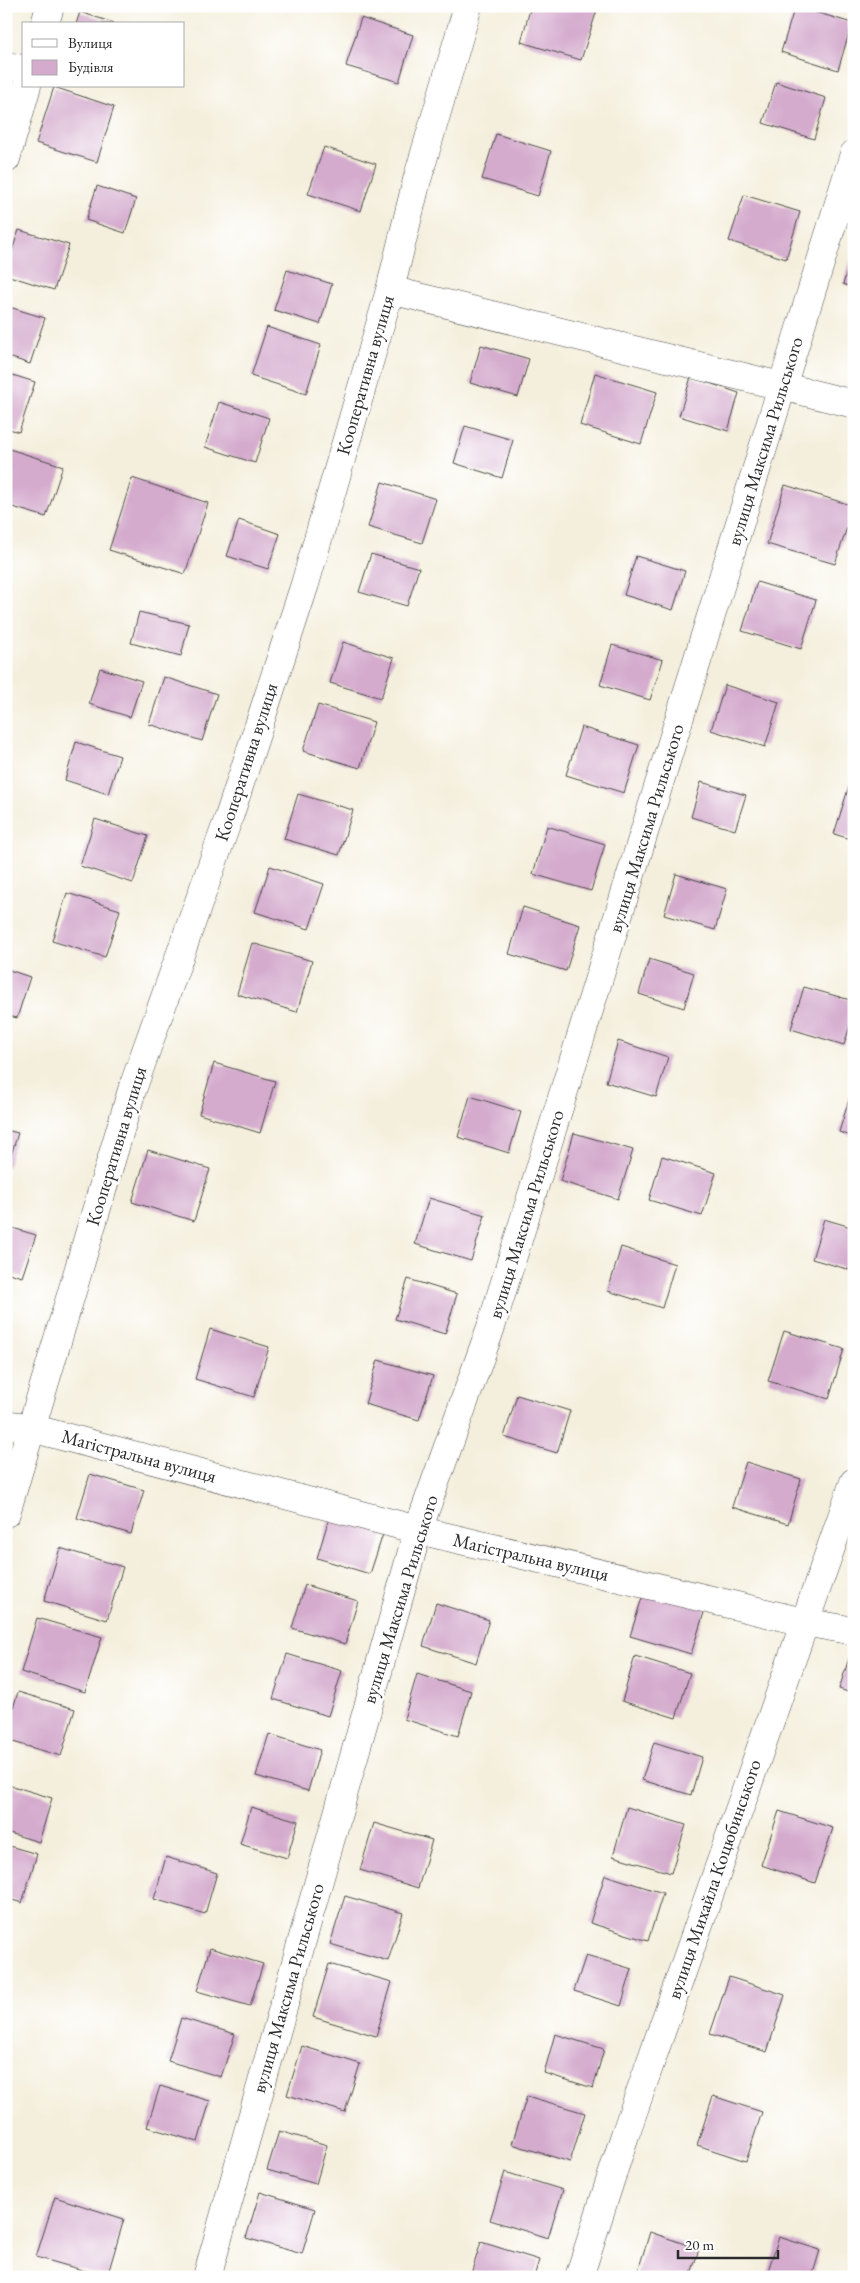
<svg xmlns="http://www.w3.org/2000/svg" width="860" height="2283" font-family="'EB Garamond',serif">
	<rect width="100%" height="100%" fill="#fff"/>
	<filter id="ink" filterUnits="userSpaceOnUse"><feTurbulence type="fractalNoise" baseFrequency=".02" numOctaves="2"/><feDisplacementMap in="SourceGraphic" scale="10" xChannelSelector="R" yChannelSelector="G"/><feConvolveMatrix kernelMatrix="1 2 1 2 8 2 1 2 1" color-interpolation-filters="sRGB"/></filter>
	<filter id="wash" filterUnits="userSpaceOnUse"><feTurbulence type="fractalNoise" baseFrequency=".0096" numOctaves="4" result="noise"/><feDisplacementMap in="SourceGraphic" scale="20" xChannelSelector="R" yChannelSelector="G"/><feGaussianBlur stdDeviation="1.12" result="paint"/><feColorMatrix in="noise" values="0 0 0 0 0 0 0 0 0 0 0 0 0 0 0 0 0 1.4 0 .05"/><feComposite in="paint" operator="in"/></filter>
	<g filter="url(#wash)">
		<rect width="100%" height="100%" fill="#f4efdd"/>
		<g id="blocks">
			<path fill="#d4abcd" d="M531,6H585L597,10L581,60L521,42Z
				M795,6L852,23L838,70L781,52Z
				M80,12L114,23V24H76Z
				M361,18L413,35L399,82L346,66Z
				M776,82L826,98L814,139L763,123Z
				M54,87L114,107L97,162L36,143Z
				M496,134L551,151L538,196L482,179Z
				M324,147L376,164L361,211L308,194Z
				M97,186L136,199L125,233L86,220Z
				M744,195L800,212L786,259L729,241Z
				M19,230L69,245L54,290L6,275V268Z
				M854,250V288L843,284Z
				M287,270L332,284L320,324L274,310Z
				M6,306L45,318L30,364L6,356Z
				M267,327L321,345L306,394L251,376Z
				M481,345L529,359L518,397L470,383Z
				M6,373L35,382L19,432L6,428Z
				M595,373L657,392L641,444L580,425Z
				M691,377L739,393L728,431L679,416Z
				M219,402L269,418L255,463L205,447Z
				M465,426L513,440L502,478L454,463Z
				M6,448L63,466L46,517L6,505Z
				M132,478L208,503L185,574L109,550Z
				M382,482L436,499L422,543L368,527Z
				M785,485L854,506L835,564L767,544Z
				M239,520L280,534L268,569L227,556Z
				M371,554L419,568L407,606L359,592Z
				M636,556L685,571L673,610L624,595Z
				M757,582L816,600L801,649L742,631Z
				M139,612L189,624L181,656L131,643Z
				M343,642L394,658L381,698L330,683Z
				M612,645L663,660L650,700L600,685Z
				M100,668L142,681L130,717L89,704Z
				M164,677L217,694L202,741L149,724Z
				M725,685L779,702L765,747L711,730Z
				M318,705L374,722L360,768L303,751Z
				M581,727L639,745L624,793L566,775Z
				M76,742L120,756L108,794L65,780Z
				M701,782L746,795L735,830L691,817Z
				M850,783L854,784V840L834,834Z
				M298,794L353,810L339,855L284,839Z
				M95,819L148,836L133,883L80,866Z
				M547,826L605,844L591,891L533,874Z
				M270,866L324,884L309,929L255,912Z
				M676,874L727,889L715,930L664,915Z
				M67,893L120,910L105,957L52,941Z
				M523,907L580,925L566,971L509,954Z
				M252,943L312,961L297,1012L237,994Z
				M649,959L694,973L684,1008L639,994Z
				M6,969L30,977L17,1018L6,1015Z
				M804,987L854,1001V1013L844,1045L791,1029Z
				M618,1041L668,1057L656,1097L606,1082Z
				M214,1063L275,1081L260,1133L199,1114Z
				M851,1093L854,1094V1137L839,1132Z
				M470,1096L521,1112L509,1153L458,1137Z
				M6,1130L18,1133L7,1168H6Z
				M574,1133L633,1150L618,1199L560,1181Z
				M148,1150L210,1169L194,1221L132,1202Z
				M662,1156L716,1173L702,1216L649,1200Z
				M429,1198L485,1215L471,1261L415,1244Z
				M824,1219L854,1228V1271L812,1259Z
				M6,1226L36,1235L22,1277L6,1272Z
				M621,1247L675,1264L662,1308L608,1291Z
				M408,1279L457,1294L445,1334L395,1319Z
				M210,1329L269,1347L254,1397L195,1379Z
				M784,1331L844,1349L829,1399L768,1381Z
				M378,1360L433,1376L419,1420L365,1404Z
				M517,1395L570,1411L557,1453L504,1437Z
				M746,1462L801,1479L788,1524L732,1507Z
				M90,1474L144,1490L131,1534L77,1518Z
				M330,1515L384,1531L370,1574L317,1558Z
				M60,1548L123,1567L107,1620L44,1601Z
				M305,1585L358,1601L345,1644L292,1628Z
				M646,1585L707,1603L691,1654L630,1636Z
				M436,1603L489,1620L476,1663L423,1646Z
				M37,1618L102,1637L85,1692L21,1672Z
				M853,1646H854V1694L839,1689Z
				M287,1654L342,1671L328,1716L273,1699Z
				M635,1656L690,1673L676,1718L622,1701Z
				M417,1674L471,1691L458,1736L404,1719Z
				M18,1692L75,1709L61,1756L6,1740V1731Z
				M269,1734L320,1750L308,1791L256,1776Z
				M654,1742L702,1757L691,1795L642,1780Z
				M6,1784L52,1798L39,1842L6,1832Z
				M251,1807L298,1821L287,1858L240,1844Z
				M627,1807L686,1825L671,1873L613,1856Z
				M779,1811L833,1828L815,1883L761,1865Z
				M374,1823L432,1840L418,1888L360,1870Z
				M6,1845L37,1854L22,1903L6,1898Z
				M166,1857L217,1873L205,1914L154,1899Z
				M605,1875L663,1893L648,1941L590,1923Z
				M345,1896L403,1913L388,1961L330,1944Z
				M210,1948L263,1964L250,2006L197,1991Z
				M586,1955L632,1969L621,2006L574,1991Z
				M329,1964L392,1982L376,2036L313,2017Z
				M729,1977L785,1995L767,2052L710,2034Z
				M181,2018L235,2034L221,2077L168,2061Z
				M555,2034L604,2049L593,2088L544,2073Z
				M302,2046L360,2064L345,2112L287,2095Z
				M160,2086L210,2101L198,2142L147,2127Z
				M527,2096L585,2113L570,2162L512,2144Z
				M713,2096L762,2112L746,2161L697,2145Z
				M279,2131L327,2145L316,2184L267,2170Z
				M505,2172L563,2190L548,2238L490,2220Z
				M260,2192L315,2209L302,2254L246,2238Z
				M55,2197L124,2219L107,2277L36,2257Z
				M650,2232L699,2249L690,2277H636Z
				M779,2237L820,2250L812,2277H766Z
				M481,2242L539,2260L534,2277H470Z"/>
		</g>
	</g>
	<g filter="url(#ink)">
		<use href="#blocks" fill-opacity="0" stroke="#494846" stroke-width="1"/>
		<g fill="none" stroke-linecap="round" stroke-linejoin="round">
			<g stroke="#494846" stroke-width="29">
				<path id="street" d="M45,24L50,6
					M6,66L24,69
					M6,159L27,86
					M390,290L854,404
					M6,1424L31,1428L418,1530L804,1622L854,1631
					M6,1513L132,1090L229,817L305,584L390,290L417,180L468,6
					M207,2277L418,1530L491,1327L854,154
					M579,2277L625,2135L854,1482"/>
			</g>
			<use href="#street" stroke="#fff" stroke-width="28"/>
		</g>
	</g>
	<g text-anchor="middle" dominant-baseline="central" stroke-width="5" stroke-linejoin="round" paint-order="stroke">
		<g font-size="19" fill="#2b2b2b" stroke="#fff">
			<text transform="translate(365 375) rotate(-74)">Кооперативна вулиця</text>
			<text transform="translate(765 441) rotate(-73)">вулиця Максима Рильського</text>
			<text transform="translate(246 762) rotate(-72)">Кооперативна вулиця</text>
			<text transform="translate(646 828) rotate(-73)">вулиця Максима Рильського</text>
			<text transform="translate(116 1146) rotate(-73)">Кооперативна вулиця</text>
			<text transform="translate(526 1214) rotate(-73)">вулиця Максима Рильського</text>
			<text transform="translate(139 1456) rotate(15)">Магістральна вулиця</text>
			<text transform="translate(531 1557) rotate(13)">Магістральна вулиця</text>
			<text transform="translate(400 1599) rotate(-73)">вулиця Максима Рильського</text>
			<text transform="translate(714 1879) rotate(-71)">вулиця Михайла Коцюбинського</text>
			<text transform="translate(288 1988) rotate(-74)">вулиця Максима Рильського</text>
		</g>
	</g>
	<rect width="860" height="2283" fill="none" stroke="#fff" stroke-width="25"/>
	<rect x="22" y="22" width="162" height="65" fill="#ffffff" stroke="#aaaaaa"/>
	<rect x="32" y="39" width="25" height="8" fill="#ffffff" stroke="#aaaaaa"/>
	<text x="68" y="48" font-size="15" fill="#2b2b2b">Вулиця</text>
	<rect x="32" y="60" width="25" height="15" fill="#d4abcd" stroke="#aaaaaa"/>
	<text x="68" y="72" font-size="15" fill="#2b2b2b">Будівля</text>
	<path d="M678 2250v8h100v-8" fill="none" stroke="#2b2b2b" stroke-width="2.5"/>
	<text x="685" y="2250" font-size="15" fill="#2b2b2b" stroke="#ffffff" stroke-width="4" paint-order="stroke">20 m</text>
</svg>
